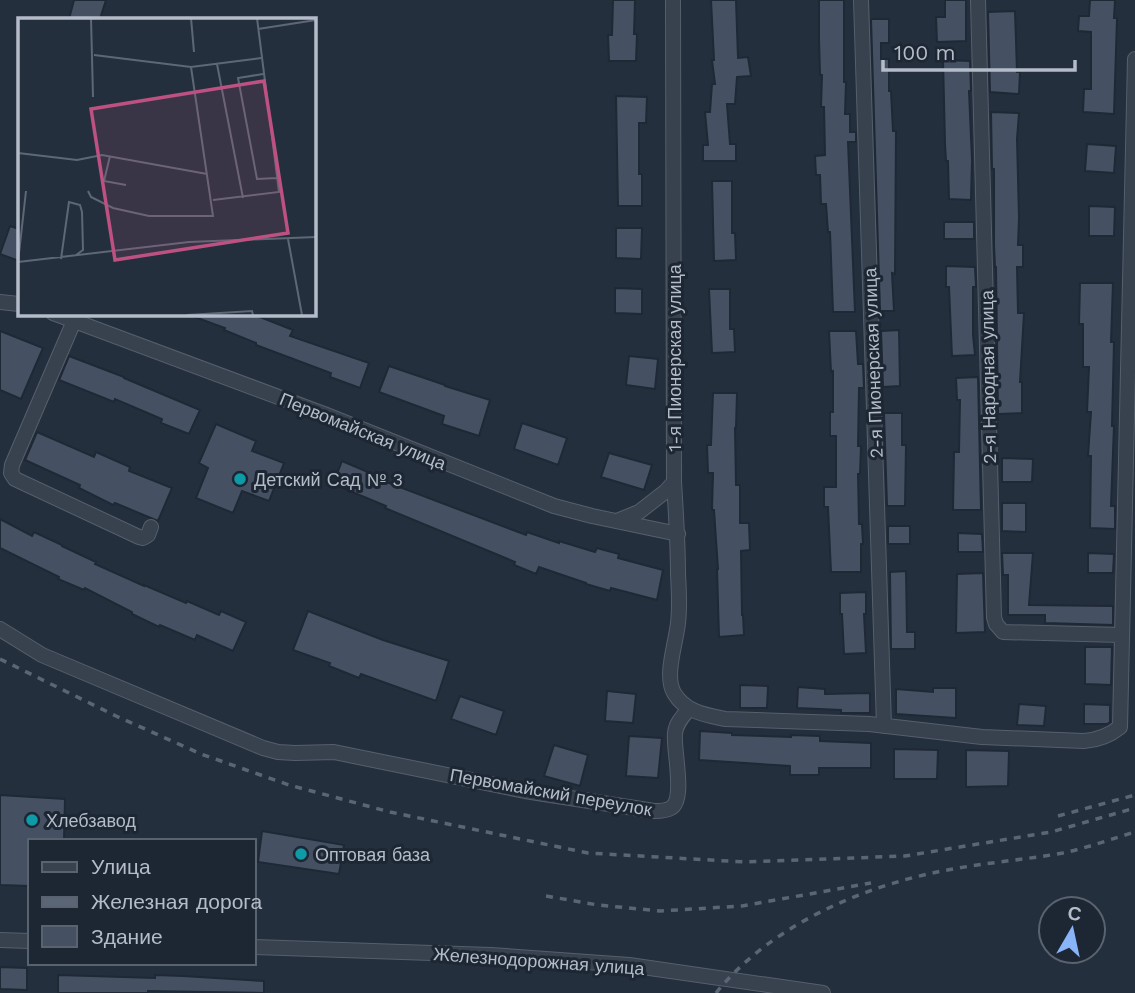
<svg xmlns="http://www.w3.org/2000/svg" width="1135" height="993" font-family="'Work Sans',sans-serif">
	<rect width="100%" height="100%" fill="#242f3e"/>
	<path fill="#455162" stroke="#1f2835" stroke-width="2" d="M74,0H106L100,19H69Z
		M613,0H635L634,34H637L636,61H609L608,35H612Z
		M711,0H736L738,58L748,57L751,76L737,77L735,104H727L730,144H736V161H703V145H708L705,112H710L712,84H715L712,60H714Z
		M819,0H844V82H846L845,114H850V132H856V142H848L855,312H833L830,232H828L826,204H821L820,175H816L815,156L825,155L824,107H821L822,75H820L819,38Z
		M945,0H966V41L937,42L936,17H945Z
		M1090,0H1115L1114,18H1117L1114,114L1083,112L1084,89H1091V32L1078,31L1079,16H1089Z
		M1015,11L1017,72H1020L1019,94L990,92L988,12Z
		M871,19H889V43H881V59H889V91H891L893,131H896L895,274L892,273L894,311H880Z
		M943,60L970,61L971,91H969L972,160L971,200L949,199L948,161H946L945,144Z
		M616,96L647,97L646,123H639V174H642V206H618Z
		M991,112L1019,113L1017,139L1019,218L1018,245H1023V267H1017L1018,313H1024L1020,382H1022V413L998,414L996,267H995L994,245V169H992Z
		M1087,144L1116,146L1114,173L1085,171Z
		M712,181H732V233H735L736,260L714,261Z
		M1089,206L1115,207L1114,236H1089Z
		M944,222H974V239H944Z
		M10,226L19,229V261L0,254Z
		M616,228H642L641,259L616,258Z
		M946,266L975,267L976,287H973V335L975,355L952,356L949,287H946Z
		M1080,283H1113L1111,342H1114L1112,426H1114L1111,506H1115V529L1090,528L1091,456H1088L1091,412H1087L1089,367H1083V324H1079Z
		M615,288L642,289V314L615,313Z
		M709,289H730V329H734L735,352L712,353Z
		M189,313H250L293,330L290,336L369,363L360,388L330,377L331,373L256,345V343L224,330L225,328L189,315Z
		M899,330L900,386L883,387L881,331Z
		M0,331L43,348L21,399L0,390Z
		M829,331H856L858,364H863L864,388H859L858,446H861L860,474H858L859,524H862L863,544H861V572H831L828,507H824V487H836V436H830V412H833V371L831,372Z
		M69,356L124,377V378L200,410L189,434L161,423L162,419L115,399L114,402L59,380Z
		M629,356L658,359L655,389L626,385Z
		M389,366L445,385V386L490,400L479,436L442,424L444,416L379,392Z
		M978,377L981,510H953L954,452H959L960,400H957L956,378Z
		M713,393H737L736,428H735L736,485H740V523H749L750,550L741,551L742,615H743L744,635L719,637L717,569H718L714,510H712L713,473H708L707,445H711Z
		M884,413H902V445H906L905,506H887Z
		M522,423L567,438L558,465L514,449Z
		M216,424L256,441L252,451L284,463L269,501L242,491L233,513L196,498L208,468L199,463Z
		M37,432L94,457L96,452L130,467L129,471L172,488L158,521L115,503L113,505L79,488L80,485L25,460Z
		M609,453L652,465L644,490L601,477Z
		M1002,458L1033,459L1032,482H1002Z
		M342,461L382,478L381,480L526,535L527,532L559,543V541L595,552L597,548L619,554L618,558L663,570L657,600L611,588L610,591L586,584V583L539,567L536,574L514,565L515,562L385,508L386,506L333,484Z
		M1002,503H1026V532L1002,531Z
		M0,519L32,536L34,532L62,545V546L96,562L95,564L144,586V585L186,603L187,601L219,615L221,611L246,622L233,651L197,635L195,640L160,625L159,627L132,614V612L85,588L84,590L58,579L59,577L0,548Z
		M888,526H910V544H888Z
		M958,533L982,534L983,552H958Z
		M1002,553H1033L1029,605L1113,606V625L1045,623V615H1008V575H1003Z
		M1088,553L1114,554L1113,573H1088Z
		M906,571L907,632H915V649H891L890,572Z
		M983,573L985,632L956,633L957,574Z
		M866,592V614H864L866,653L844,654L842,614H840V593Z
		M308,611L383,640L449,661L436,701L361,674L359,678L329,666L330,663L293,650Z
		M1085,647H1112L1111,685L1085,684Z
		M740,685L768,686L767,708H740Z
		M798,687L825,689V694L870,693V713H841V710L797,708Z
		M933,688H956V718L896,714V689L933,692Z
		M607,691L636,694L633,723L605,721Z
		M460,696L504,711L496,735L451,719Z
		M1019,704L1046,706L1044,726L1017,725Z
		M1084,704L1110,705V722L1107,724H1084Z
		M700,731L732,733V735L791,737V735L820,736V741L871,743V768H819V775H790V766L699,760Z
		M629,736L662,738L658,778L626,776Z
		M554,745L588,755L580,786L544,776Z
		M894,749L938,750L937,779H894Z
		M966,750L1009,751L1008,786L966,787Z
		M0,795L65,799L64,841H30V886L0,885Z
		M262,831L344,845L339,874L258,862Z
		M0,967L27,968V990L0,989Z
		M58,975L155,978V975L183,976L264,981V993L148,991V993H58Z"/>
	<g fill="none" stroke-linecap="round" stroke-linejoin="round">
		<g stroke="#565f6c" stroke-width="16">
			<path id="street" d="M673,0L674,482C676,513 678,544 678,574C679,591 680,607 678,623C676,643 664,676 674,693C685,712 706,715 725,719L869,724L982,737L1084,741C1098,740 1109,736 1120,727L1135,59
				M861,0L884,726
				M978,0L994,617L996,624L1003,632L1121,635
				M0,302L19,304
				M53,313L324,414L554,506L592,516L678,534
				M74,321L12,465L11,473L15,479L139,537L143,538L148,535L151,527
				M617,521L639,512L666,491L674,482
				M0,629L42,655L263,748L278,752L295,753L334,752L525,791L654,811C660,811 666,811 671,808C686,799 673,750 675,733C676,723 683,716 689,709
				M0,940L30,941
				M254,947L491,955L629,965L823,993"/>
		</g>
		<use href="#street" stroke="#38414e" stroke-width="14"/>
		<path stroke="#5a6575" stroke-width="3.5" stroke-dasharray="7 7" stroke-linecap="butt" d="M0,659L116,716L201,754L289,785L390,812L588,853L745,862L905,856L1051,832L1135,808
			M1058,816L1135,795
			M546,896L598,905L660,911L742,906L871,883
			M716,993C769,927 860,887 942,871C982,863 1023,860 1063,853C1087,848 1111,839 1135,832"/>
	</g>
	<g fill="#0f9aa8" stroke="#1d2633" stroke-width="2.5">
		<circle cx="240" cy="479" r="7"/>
		<circle cx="32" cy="820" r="7"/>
		<circle cx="301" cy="854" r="7"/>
	</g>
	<g text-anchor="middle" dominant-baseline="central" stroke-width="6" stroke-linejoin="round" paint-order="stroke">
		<g font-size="18" fill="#b4bcc9" stroke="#1d2633">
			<text transform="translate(674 358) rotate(-90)">1-я Пионерская улица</text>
			<text transform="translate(873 363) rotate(-92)">2-я Пионерская улица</text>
			<text transform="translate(988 377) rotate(-91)">2-я Народная улица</text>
			<text transform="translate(363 431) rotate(22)">Первомайская улица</text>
			<text transform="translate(551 792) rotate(10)">Первомайский переулок</text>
			<text transform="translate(539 961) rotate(4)">Железнодорожная улица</text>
		</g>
		<g font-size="18" fill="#b4bcc9" stroke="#1d2633" text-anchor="start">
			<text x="254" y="479">Детский Сад № 3</text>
			<text x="46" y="820">Хлебзавод</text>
			<text x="315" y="854">Оптовая база</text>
		</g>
	</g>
	<g transform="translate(18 18)">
		<rect width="298" height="298" fill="#242f3e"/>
		<path fill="none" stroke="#5e6776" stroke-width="2" d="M73,0L75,79M173,0L176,34M240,11L298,2M76,37L173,49L243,40M199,46L225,180M245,56L220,60L239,161L259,160M0,135L59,142L84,137L189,156M92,138L86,163L108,167M70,173L73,179L95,190L131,198H195L173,49M195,182L261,174L239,0M270,221L284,297M43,241L51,184L62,187L64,194L65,232L58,237M0,244L171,224L298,219M0,244L8,173M169,297L234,293L235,297"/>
		<path fill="#bd5182" fill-opacity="0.15" stroke="#bd5182" stroke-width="3.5" d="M246,63L270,215L97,242L73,91Z"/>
		<rect width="298" height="298" fill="none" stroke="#b4bcc9" stroke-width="3.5"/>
	</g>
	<rect x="28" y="839" width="228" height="126" fill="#1d2633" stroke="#59626f" stroke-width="2"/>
	<rect x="42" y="862" width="35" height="10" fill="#38414e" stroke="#59626f" stroke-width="2"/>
	<text x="91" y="874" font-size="21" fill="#b4bcc9">Улица</text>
	<rect x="42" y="897" width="35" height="10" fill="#5a6575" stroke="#59626f" stroke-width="2"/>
	<text x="91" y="909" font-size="21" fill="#b4bcc9">Железная дорога</text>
	<rect x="42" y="926" width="35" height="21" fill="#455162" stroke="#59626f" stroke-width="2"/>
	<text x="91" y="944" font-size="21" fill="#b4bcc9">Здание</text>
	<g transform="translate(1072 930) rotate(9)"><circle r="33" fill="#1d2633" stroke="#59626f" stroke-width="2"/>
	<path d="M0-5L12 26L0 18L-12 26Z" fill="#8ab4f8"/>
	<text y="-10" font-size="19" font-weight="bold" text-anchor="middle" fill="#b4bcc9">С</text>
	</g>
	<path d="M883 60v10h192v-10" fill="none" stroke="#b4bcc9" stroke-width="3.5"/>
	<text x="894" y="60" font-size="21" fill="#b4bcc9" stroke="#1d2633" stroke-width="5" paint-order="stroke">100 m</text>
</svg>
